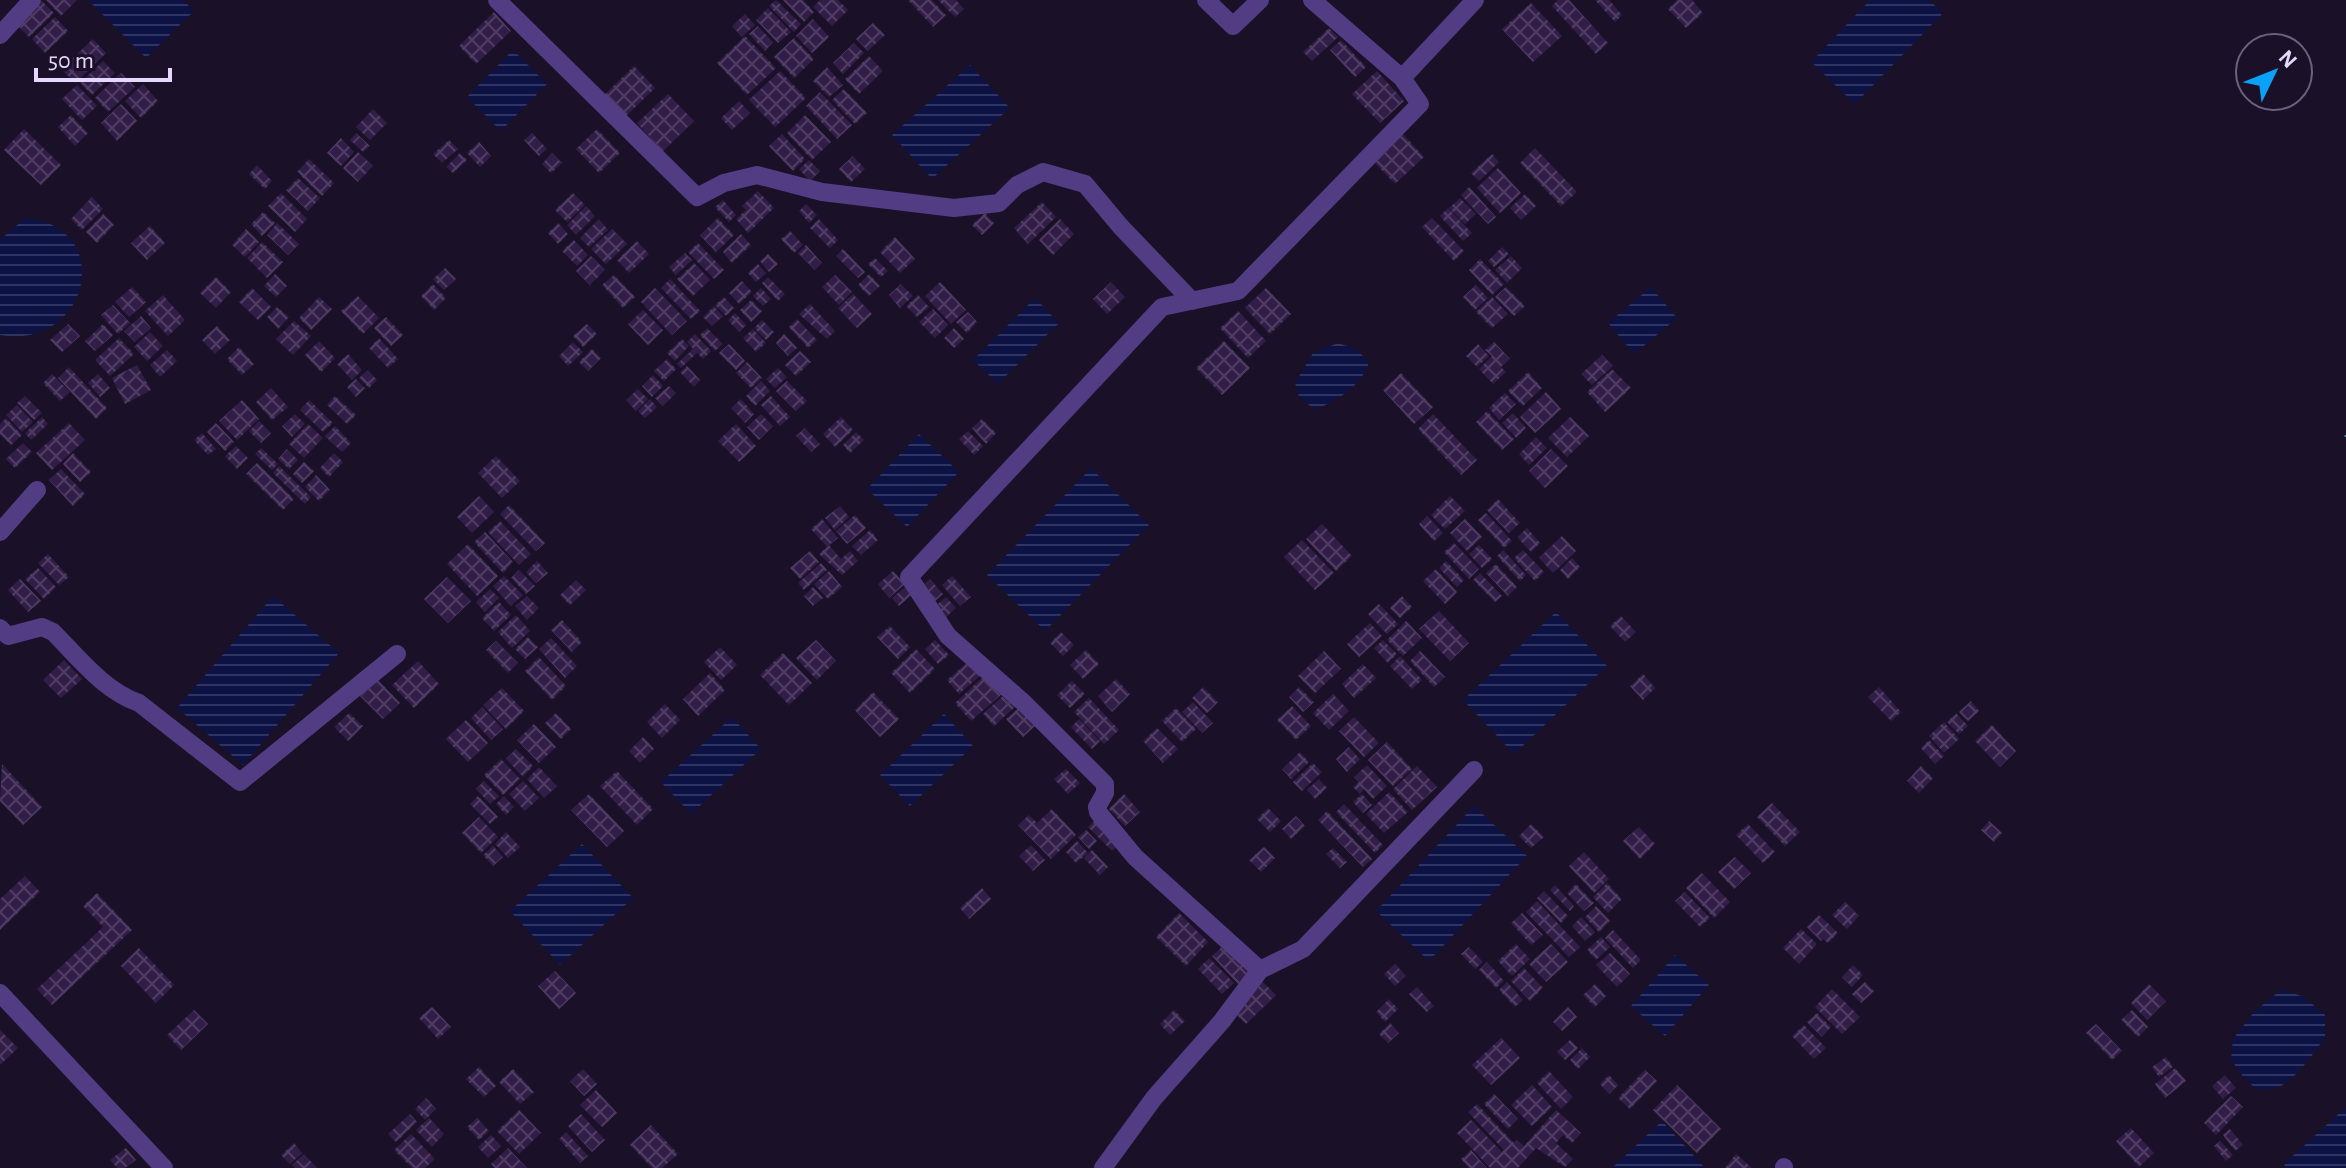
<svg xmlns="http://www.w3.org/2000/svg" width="2346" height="1168" font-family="'Alegreya Sans',sans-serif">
	<defs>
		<pattern id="water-rules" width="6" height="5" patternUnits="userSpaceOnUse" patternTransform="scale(2)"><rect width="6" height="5" fill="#0c1244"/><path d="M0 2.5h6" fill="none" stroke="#2f3460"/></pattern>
		<pattern id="building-cross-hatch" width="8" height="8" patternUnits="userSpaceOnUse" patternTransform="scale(2)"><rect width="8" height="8" fill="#311d47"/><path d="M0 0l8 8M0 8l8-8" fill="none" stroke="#4f3d63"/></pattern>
	</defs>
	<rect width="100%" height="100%" fill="#1a1027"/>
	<path fill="url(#water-rules)" d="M88,0H183L194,11L146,58Z
		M1870,0H1929L1943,13L1855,104L1811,62Z
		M513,50L547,84L501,131L467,97Z
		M970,65L1010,108L932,179L892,135Z
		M25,218C117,226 90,350 0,335V240Z
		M1651,287L1677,318L1634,354L1608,323Z
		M1035,298L1059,323L998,384L973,360Z
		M1338,343L1356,349L1369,362C1362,385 1336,403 1314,409L1299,397L1295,383L1313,353Z
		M919,434L959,472L907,527L867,489Z
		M1091,468L1149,525L1045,631L987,575Z
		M273,596L339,653L243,765L177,708Z
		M1556,612L1607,666L1514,754L1463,700Z
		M944,714L973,746L910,806L880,775Z
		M732,717L761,749L691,814L661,782Z
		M1474,806L1527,856L1429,961L1376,911Z
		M582,844L633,898L560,965L510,911Z
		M1675,955L1709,985L1665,1036L1631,1006Z
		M2282,989L2304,997L2325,1015V1038C2308,1059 2278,1111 2247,1081C2241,1075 2237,1067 2231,1060L2233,1039L2254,1012Z
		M2346,1107V1168H2283L2286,1162Z
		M1662,1121L1705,1168H1612Z"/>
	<path fill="url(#building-cross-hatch)" d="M46,0H77L61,16Z
		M776,0L801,24L794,32L769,6Z
		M783,0H803L814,12L804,22Z
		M820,0H838L848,10L832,26L813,7Z
		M908,0H932L946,15L933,27Z
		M938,0H956L964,9L955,17Z
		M1558,0H1569L1608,43L1596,54L1552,6Z
		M1595,0H1609L1622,15L1615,22Z
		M1677,0H1692L1703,13L1686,28L1668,9Z
		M42,1L54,13L29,37L17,25Z
		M1531,3L1562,36L1533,62L1502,29Z
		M768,8L791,32L778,43L756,20Z
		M494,12L511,31L476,64L459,46Z
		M745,14L755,25L742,37L732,26Z
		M55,17L68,31L45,53L32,39Z
		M813,19L829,37L812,53L796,36Z
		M873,23L885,35L868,51L856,39Z
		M758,26L773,42L765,51L749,34Z
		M1329,28L1338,37L1312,61L1303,52Z
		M745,36L776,68L747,95L717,63Z
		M794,38L814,59L794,78L774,57Z
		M93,39L106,53L75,83L61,69Z
		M1341,40L1366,67L1355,77L1330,50Z
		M854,43L864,53L843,74L833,63Z
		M869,56L883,71L859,94L845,79Z
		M103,61L115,73L92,95L80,83Z
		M634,66L655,88L624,118L603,96Z
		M827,67L843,85L829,97L813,81Z
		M780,71L806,98L775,127L749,100Z
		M1377,71L1404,101L1380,123L1352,94Z
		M121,73L135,87L108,112L95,98Z
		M143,84L158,101L141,118L125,101Z
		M77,85L97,106L82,120L62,99Z
		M844,89L867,113L855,124L832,100Z
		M820,92L852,125L837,139L806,106Z
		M668,94L694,121L663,151L637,123Z
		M739,101L750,113L732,130L721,118Z
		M121,104L137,121L117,141L101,123Z
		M373,109L387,123L370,140L356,127Z
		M71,115L88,133L75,146L58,127Z
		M805,115L831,142L812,160L787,133Z
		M24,129L61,165L41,185L4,150Z
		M597,129L620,153L599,173L576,149Z
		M356,133L370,146L363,152L350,140Z
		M532,133L547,149L539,156L524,140Z
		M1402,133L1424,157L1395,184L1373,161Z
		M782,134L805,159L793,171L769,146Z
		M341,138L354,152L341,166L327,153Z
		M449,140L458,149L442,163L433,154Z
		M479,142L491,156L480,167L467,153Z
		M1535,148L1577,192L1561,206L1520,163Z
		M358,152L373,166L358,182L343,168Z
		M460,153L467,160L453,173L446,167Z
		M552,153L562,163L551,173L542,164Z
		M1492,154L1499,162L1479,181L1471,173Z
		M853,156L865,169L851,182L839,169Z
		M309,159L334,183L322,196L297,172Z
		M809,160L820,171L810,181L799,169Z
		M257,165L272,181L265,189L249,174Z
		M1498,168L1521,193L1500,213L1477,188Z
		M298,178L320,198L308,211L286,190Z
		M1469,187L1496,217L1488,224L1461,195Z
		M758,191L774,208L748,233L736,219L746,210L742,206Z
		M281,193L307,219L295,232L268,206Z
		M573,193L585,205L567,222L555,210Z
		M1525,194L1536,206L1521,220L1510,208Z
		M92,197L103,209L82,230L71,219Z
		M1460,198L1476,214L1465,224L1449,208Z
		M723,200L736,215L729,222L715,207Z
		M1042,202L1056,217L1028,244L1014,228Z
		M806,204L817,215L809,223L799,211Z
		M586,206L595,216L576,235L567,225Z
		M1448,208L1472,233L1463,241L1440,216Z
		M263,212L275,223L262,236L251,224Z
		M985,213L994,223L982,235L972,225Z
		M103,214L114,225L97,243L86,232Z
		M718,218L734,235L716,252L700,235Z
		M1432,218L1464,251L1454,261L1422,227Z
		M599,219L608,230L589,247L580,238Z
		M819,219L838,240L830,248L810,228Z
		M1060,219L1074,234L1053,255L1039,240Z
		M277,223L299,244L288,255L267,235Z
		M558,223L568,234L558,244L548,233Z
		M150,226L165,243L147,260L131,243Z
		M246,229L259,242L245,257L232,245Z
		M612,229L627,244L606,264L591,249Z
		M790,231L803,245L794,253L781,239Z
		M741,234L751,245L732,263L723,252Z
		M895,237L915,259L900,273L880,252Z
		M574,240L588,255L577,266L562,251Z
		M637,241L649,254L629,273L617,260Z
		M262,242L283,262L267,278L247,258Z
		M698,243L724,270L714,279L688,252Z
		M806,245L822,263L815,270L798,253Z
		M1502,247L1509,254L1494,267L1488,261Z
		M843,249L865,272L858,278L836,256Z
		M685,253L692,260L676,275L669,267Z
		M768,254L778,264L769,272L760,261Z
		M591,256L605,270L590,285L576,271Z
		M1511,256L1522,268L1507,283L1495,270Z
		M875,258L888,271L881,277L868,264Z
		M1480,259L1504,284L1492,295L1469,270Z
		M694,263L710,280L693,296L677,279Z
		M758,264L766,273L756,282L748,273Z
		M445,268L456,279L444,290L433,279Z
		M275,274L287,286L276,297L264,286Z
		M869,274L880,286L869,296L858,285Z
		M614,275L635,297L623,308L602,285Z
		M835,275L852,292L839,305L822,287Z
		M216,277L231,292L216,308L200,293Z
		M768,277L785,294L778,301L762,283Z
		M670,279L700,311L691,319L661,288Z
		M742,281L752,292L739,304L729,293Z
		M940,282L966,310L951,324L925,296Z
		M1111,282L1125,297L1107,314L1093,299Z
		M433,284L446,298L434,310L421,296Z
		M901,284L913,296L900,308L889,295Z
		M1476,285L1488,298L1475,310L1463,297Z
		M132,287L146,302L129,317L115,302Z
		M1506,287L1525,306L1514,316L1495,297Z
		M252,288L271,307L258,320L239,302Z
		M655,288L687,321L672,335L641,302Z
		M761,288L771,299L763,306L753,296Z
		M1266,288L1291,314L1270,334L1245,308Z
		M853,294L872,314L857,328L838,308Z
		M163,295L185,320L168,336L145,311Z
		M918,295L929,307L917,317L906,306Z
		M358,296L379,318L363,334L341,311Z
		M319,297L332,309L311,330L299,318Z
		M724,297L734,308L726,316L715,305Z
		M1492,297L1508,314L1492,328L1476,312Z
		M751,300L762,311L751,322L740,310Z
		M810,304L835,331L827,339L799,314Z
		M113,305L130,323L118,334L101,315Z
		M714,306L723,316L712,326L703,317Z
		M277,307L289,317L278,329L267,317Z
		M933,309L948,325L935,338L919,322Z
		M643,310L663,330L648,345L628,324Z
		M1238,311L1266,341L1248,358L1220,328Z
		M968,312L977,322L967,333L956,322Z
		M735,313L746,325L739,332L728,320Z
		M141,316L151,328L135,342L124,331Z
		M386,317L403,335L391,346L374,328Z
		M797,319L817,340L808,348L789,327Z
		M762,320L774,332L766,340L754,328Z
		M294,321L311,336L293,355L276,339Z
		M68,324L80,336L62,352L50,340Z
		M103,324L113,335L95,351L85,341Z
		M587,324L597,334L583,347L573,336Z
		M217,326L230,340L215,354L202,340Z
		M707,328L723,344L715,351L700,335Z
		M954,328L964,339L954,348L944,338Z
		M753,329L766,343L756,352L743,338Z
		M150,332L163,346L147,361L134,347Z
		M695,334L711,351L703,359L697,353L681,368L677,364L693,349L687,342Z
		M784,334L797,348L788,356L776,343Z
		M119,338L134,354L110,376L95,360Z
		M379,338L398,359L388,368L369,348Z
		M682,339L689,346L675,361L667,353Z
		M319,341L335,358L321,372L305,355Z
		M1224,341L1250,368L1222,395L1196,368Z
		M573,342L583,352L568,366L559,356Z
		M1494,342L1510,359L1501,367L1506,372L1493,384L1479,369L1492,356L1485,350Z
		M729,344L745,361L736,370L719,353Z
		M1478,344L1489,356L1477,367L1466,356Z
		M239,347L254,364L242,375L227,359Z
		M592,349L601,358L588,371L579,362Z
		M167,350L177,361L160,377L150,365Z
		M800,351L811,362L796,376L785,365Z
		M348,354L362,370L352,380L337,364Z
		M1602,355L1613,366L1592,385L1581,374Z
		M667,359L676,369L664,381L654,371Z
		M747,362L762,378L751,388L736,373Z
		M137,365L151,390L125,404L112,378Z
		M687,366L700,380L694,387L680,372Z
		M69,367L107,408L96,419L58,378Z
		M778,368L787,377L775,388L766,379Z
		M1612,369L1631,388L1605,412L1587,392Z
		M368,370L377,380L369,388L359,378Z
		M1528,372L1542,388L1523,406L1508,391Z
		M1401,373L1433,407L1414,424L1383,390Z
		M52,374L70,392L60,401L43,383Z
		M98,374L110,388L100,397L88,383Z
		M653,375L663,386L652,397L642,386Z
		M356,379L365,388L356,397L347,387Z
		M761,381L770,391L755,406L746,396Z
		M787,381L807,401L796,411L776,391Z
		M669,386L676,393L663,406L655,398Z
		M271,388L288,407L272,420L256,402Z
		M638,389L648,399L636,411L626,400Z
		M1546,392L1561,409L1535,433L1520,417Z
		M1505,393L1516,404L1499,420L1489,408Z
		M25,396L42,413L34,420L17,403Z
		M335,396L356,415L347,424L327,405Z
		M771,396L790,417L780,426L761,405Z
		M650,399L657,407L645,418L638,411Z
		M741,399L754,414L745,423L731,408Z
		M242,400L259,419L237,440L219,421Z
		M309,400L333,423L323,432L300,410Z
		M17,405L33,422L22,432L6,415Z
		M1487,411L1514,439L1502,450L1476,422Z
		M1513,413L1526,428L1516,438L1502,423Z
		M295,414L305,424L292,437L282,426Z
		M761,414L773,426L759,440L747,427Z
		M1433,414L1477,460L1461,475L1418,429Z
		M42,417L48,424L31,440L25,433Z
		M841,417L853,430L835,447L823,434Z
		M1570,417L1589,436L1567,457L1548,438Z
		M6,418L22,435L11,445L0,434V424Z
		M982,419L996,433L986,444L972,428Z
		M259,421L271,433L261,443L249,431Z
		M69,423L85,440L52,470L36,453Z
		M216,423L234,442L225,451L207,432Z
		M308,424L323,438L304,458L289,444Z
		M736,424L756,446L739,462L718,441Z
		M335,426L351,443L342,452L325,436Z
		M805,428L820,444L811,452L796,436Z
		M968,431L983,446L974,455L959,439Z
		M856,432L864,440L850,453L843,445Z
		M202,433L216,449L208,455L194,440Z
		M1536,437L1547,448L1529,465L1519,454Z
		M23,443L32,452L15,468L6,459Z
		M236,446L248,458L237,469L225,456Z
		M261,448L278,464L272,470L255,454Z
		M287,449L298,460L289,469L278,459Z
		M1551,449L1568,466L1545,488L1529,471Z
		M73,453L91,472L80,482L63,464Z
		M334,453L343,462L329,477L320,468Z
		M496,456L520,481L502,498L478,473Z
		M304,462L314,471L302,483L293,474Z
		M257,463L294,499L283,510L246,474Z
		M279,466L311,497L305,504L273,473Z
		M61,469L85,494L73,506L49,480Z
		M316,475L330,490L319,501L305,487Z
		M479,496L494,512L472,533L457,517Z
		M1450,496L1465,511L1445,529L1431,515Z
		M1498,499L1520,523L1509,533L1487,510Z
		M509,505L545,543L536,551L500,514Z
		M840,506L849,517L835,530L825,518Z
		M1486,513L1512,541L1504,548L1478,520Z
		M855,515L866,528L847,544L836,531Z
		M1427,516L1443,533L1434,541L1419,524Z
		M822,519L838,538L827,547L811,529Z
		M1465,519L1482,537L1467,551L1450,533Z
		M500,521L531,554L519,565L488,532Z
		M1322,524L1352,556L1336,571L1306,539Z
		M1527,528L1540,543L1531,552L1517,537Z
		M870,530L878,540L861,555L852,546Z
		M485,532L513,562L503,573L474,542Z
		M1562,536L1576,551L1553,573L1539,558Z
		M1302,540L1334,573L1315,590L1284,557Z
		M1454,543L1479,569L1469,579L1444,552Z
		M468,544L498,576L477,596L447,564Z
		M829,545L841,559L850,551L858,561L842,575L819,554Z
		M1479,545L1492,559L1482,568L1469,554Z
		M1503,550L1526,575L1520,581L1497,556Z
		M1523,550L1544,572L1535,581L1514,558Z
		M810,551L819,562L800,579L790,568Z
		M48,554L69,577L59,585L38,563Z
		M1572,558L1580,567L1568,579L1560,570Z
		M537,561L548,573L536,583L526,572Z
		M1446,561L1464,580L1457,587L1439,568Z
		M821,563L827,570L804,590L798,583Z
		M1496,564L1517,587L1508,596L1486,573Z
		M38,568L56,587L44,599L25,579Z
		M1436,569L1457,592L1445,604L1423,581Z
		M519,570L535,586L526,594L511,578Z
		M829,571L842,587L828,599L814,584Z
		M893,571L905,584L889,598L878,584Z
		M1480,573L1502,596L1495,602L1473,580Z
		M504,576L523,595L511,606L493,586Z
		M952,576L971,597L960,606L942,585Z
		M447,577L471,601L448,623L424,599Z
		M20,579L41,601L28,612L8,590Z
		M930,579L943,594L934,602L921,587Z
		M576,580L586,590L570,605L560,595Z
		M909,584L916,591L899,606L892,598Z
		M813,587L823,598L813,606L804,596Z
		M490,589L499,598L485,612L476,602Z
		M527,596L539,608L527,620L515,606Z
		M1402,596L1412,607L1400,618L1390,608Z
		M946,597L956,608L943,620L933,608Z
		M499,602L511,615L494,631L482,618Z
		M1379,604L1398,624L1387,634L1368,614Z
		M1439,611L1469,643L1450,661L1419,629Z
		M516,615L530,631L512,648L498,632Z
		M1621,616L1636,632L1625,642L1610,626Z
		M562,620L582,642L572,652L551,630Z
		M1406,621L1422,638L1403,656L1387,640Z
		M1370,623L1382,636L1359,657L1347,644Z
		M890,626L910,647L898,659L877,637Z
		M1061,632L1074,645L1063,656L1050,643Z
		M528,637L538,647L525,659L515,649Z
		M551,638L577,666L565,678L539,649Z
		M816,640L836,661L817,680L796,658Z
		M935,640L949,655L938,664L925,649Z
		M1383,640L1397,654L1388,663L1374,648Z
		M496,641L518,663L508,673L486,650Z
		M720,647L737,665L721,680L704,662Z
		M916,649L935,669L910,693L891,673Z
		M1086,650L1099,664L1083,679L1070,665Z
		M1324,651L1341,669L1315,693L1298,676Z
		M1420,651L1445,677L1434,687L1410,661Z
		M783,653L812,683L789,705L760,675Z
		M1400,656L1422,680L1412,689L1390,666Z
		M539,657L566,686L552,700L525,671Z
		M64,660L82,679L61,698L43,680Z
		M418,661L439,684L414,708L392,685Z
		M969,661L981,675L959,694L947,680Z
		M1363,664L1376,678L1354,698L1342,684Z
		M710,673L725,690L698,716L683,699Z
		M1643,674L1655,688L1643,700L1630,686Z
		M985,675L1002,694L971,721L955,703Z
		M377,679L400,703L383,719L360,696Z
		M1116,679L1130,694L1112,712L1098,696Z
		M1072,681L1085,694L1070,708L1057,695Z
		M1203,687L1218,702L1207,713L1192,698Z
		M1299,687L1314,702L1303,712L1289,697Z
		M1879,687L1901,712L1891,721L1868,697Z
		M502,688L524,711L506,729L483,705Z
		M873,692L899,719L880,737L855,710Z
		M1005,694L1016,706L994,726L983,714Z
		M1333,694L1349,711L1329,730L1313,713Z
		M1089,698L1119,730L1104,744L1074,712Z
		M1971,701L1979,711L1968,721L1959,712Z
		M1193,702L1213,723L1202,733L1182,712Z
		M665,704L680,720L662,738L647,722Z
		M1292,706L1311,726L1296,740L1277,720Z
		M482,707L503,729L491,740L471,718Z
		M1019,708L1035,726L1023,737L1006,719Z
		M1176,708L1196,729L1182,742L1162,721Z
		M349,713L363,726L348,741L334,727Z
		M556,713L571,729L561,739L545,723Z
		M1956,713L1968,726L1959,734L1947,722Z
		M1354,717L1379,743L1364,757L1339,731Z
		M1079,719L1100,741L1092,749L1071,727Z
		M466,720L488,743L468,762L446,739Z
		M1944,722L1959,739L1944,753L1929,736Z
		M534,724L556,747L539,763L517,740Z
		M1992,725L2016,751L2000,767L1975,741Z
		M1157,728L1178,749L1163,763L1143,741Z
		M643,737L654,749L640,763L629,751Z
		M1929,740L1944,756L1935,764L1921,748Z
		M1387,742L1412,769L1393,786L1368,760Z
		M1349,747L1360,759L1347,772L1336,759Z
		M516,749L533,766L523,777L506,759Z
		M1300,752L1309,762L1291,779L1282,769Z
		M501,759L520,779L503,795L484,775Z
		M1313,763L1322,772L1302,791L1293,782Z
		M2,764L42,807L23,825L0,801Z
		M1367,765L1387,786L1373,799L1364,789L1360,794L1353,787L1359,782L1354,777Z
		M1417,766L1437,787L1412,810L1393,789Z
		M1921,766L1933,778L1919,793L1907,781Z
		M539,767L557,786L544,798L527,779Z
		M1066,769L1080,783L1068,794L1054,779Z
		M617,771L653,809L637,825L600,786Z
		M1319,779L1327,788L1315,799L1307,790Z
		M484,781L499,796L490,804L476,789Z
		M523,781L539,798L525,811L509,794Z
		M1389,792L1408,812L1384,833L1366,814Z
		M589,794L624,831L607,847L571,810Z
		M1124,794L1140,812L1125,826L1109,809Z
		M1362,794L1372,805L1363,813L1353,802Z
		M478,796L498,817L490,824L470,804Z
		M504,796L514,807L506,815L496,804Z
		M1772,803L1800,832L1785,846L1757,817Z
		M1344,804L1383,845L1375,853L1336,812Z
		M1268,808L1281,821L1270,832L1257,819Z
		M1052,809L1076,835L1051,859L1018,825L1029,815L1037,823Z
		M1327,811L1372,859L1363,867L1318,820Z
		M1296,816L1305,826L1291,839L1282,829Z
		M479,817L498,837L481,853L462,833Z
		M1097,818L1120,843L1112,851L1088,827Z
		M1989,821L2002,833L1994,842L1981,830Z
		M1531,824L1544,837L1531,848L1519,836Z
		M1748,824L1775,852L1763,863L1736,835Z
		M1639,827L1655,844L1640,859L1623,841Z
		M1086,830L1097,841L1089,849L1078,837Z
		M506,832L520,847L508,858L495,844Z
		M1077,841L1088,853L1076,863L1066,852Z
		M1031,845L1045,860L1033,871L1019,856Z
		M493,846L503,857L493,866L483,855Z
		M1264,847L1275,858L1261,872L1249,860Z
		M1333,848L1347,862L1340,868L1326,854Z
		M1092,850L1108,867L1100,875L1084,858Z
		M1584,852L1609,879L1594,893L1569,866Z
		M1735,857L1751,873L1734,889L1718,872Z
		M1702,873L1730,902L1714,918L1686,888Z
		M25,876L40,892L0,930V899Z
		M1607,883L1622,899L1608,913L1593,897Z
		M1576,884L1594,903L1584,911L1567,893Z
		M1555,885L1574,906L1570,911L1550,890Z
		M982,888L991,899L969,919L960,908Z
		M1544,891L1568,916L1561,923L1537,898Z
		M1685,892L1710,918L1700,927L1675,901Z
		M97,893L132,930L52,1005L37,989L103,927L83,906Z
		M1537,901L1580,947L1569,957L1526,912Z
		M1845,902L1859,916L1847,929L1832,915Z
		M1596,906L1610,921L1599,932L1585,917Z
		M1179,913L1208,942L1186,966L1156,937Z
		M1522,913L1543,935L1531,945L1511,923Z
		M1819,915L1838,933L1828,943L1823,939L1821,941L1807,927Z
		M1581,917L1595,932L1585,941L1572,926Z
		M1801,929L1817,944L1799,964L1783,948Z
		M1613,930L1641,960L1633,968L1605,938Z
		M1601,937L1610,947L1596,960L1587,950Z
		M1516,944L1530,959L1512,976L1498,961Z
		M1551,944L1568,962L1546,982L1529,964Z
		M1224,945L1251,973L1239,985L1212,956Z
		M1469,947L1483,962L1475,969L1461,954Z
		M139,948L174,985L156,1003L121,966Z
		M1610,953L1630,974L1617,987L1596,965Z
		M1209,958L1234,983L1222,994L1198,969Z
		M1487,962L1504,981L1496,988L1479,970Z
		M1395,964L1406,976L1395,986L1384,974Z
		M1853,965L1863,975L1852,987L1842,977Z
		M1524,968L1543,988L1530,1001L1511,981Z
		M555,971L576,993L559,1009L538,986Z
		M1262,981L1276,995L1246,1024L1232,1010Z
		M1507,982L1523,1000L1515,1007L1499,990Z
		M1865,982L1874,991L1861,1003L1852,994Z
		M1595,984L1606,996L1595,1007L1583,995Z
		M2149,984L2166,1001L2147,1020L2131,1003Z
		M1417,987L1434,1006L1427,1012L1409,994Z
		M1832,989L1860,1017L1842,1034L1815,1007Z
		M1389,999L1398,1009L1385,1022L1376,1012Z
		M432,1007L451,1027L438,1039L419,1018Z
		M1568,1007L1577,1017L1562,1031L1553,1022Z
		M194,1010L208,1024L181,1050L167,1035Z
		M1174,1010L1185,1021L1170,1035L1160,1024Z
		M2132,1010L2148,1027L2138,1037L2121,1020Z
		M1817,1013L1831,1027L1822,1037L1807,1022Z
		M1390,1023L1399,1033L1388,1043L1379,1034Z
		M2096,1024L2122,1051L2112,1060L2086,1033Z
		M1804,1025L1826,1048L1814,1059L1792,1036Z
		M0,1030L18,1048L0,1065Z
		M1501,1038L1520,1058L1491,1085L1472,1065Z
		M1570,1040L1578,1048L1565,1060L1557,1052Z
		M1582,1048L1590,1057L1578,1069L1570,1060Z
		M2166,1057L2173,1067L2159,1077L2152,1067Z
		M479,1067L496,1086L484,1097L466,1079Z
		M2175,1068L2186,1081L2165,1098L2155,1084Z
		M513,1069L534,1092L520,1104L499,1082Z
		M583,1069L597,1084L584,1096L570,1081Z
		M1645,1070L1657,1081L1630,1109L1618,1098Z
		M1549,1071L1573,1097L1561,1109L1537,1083Z
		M1609,1075L1618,1085L1609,1094L1600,1084Z
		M2225,1075L2236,1088L2223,1099L2212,1086Z
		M1532,1085L1552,1107L1532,1126L1511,1105Z
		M1677,1085L1721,1129L1697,1153L1653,1110Z
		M596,1090L617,1113L602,1127L580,1105Z
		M1494,1094L1518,1119L1508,1129L1484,1104Z
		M2231,1096L2243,1107L2216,1135L2204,1123Z
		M426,1098L436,1109L425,1120L415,1109Z
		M1477,1104L1514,1143L1517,1140L1524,1146L1556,1110L1581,1133L1572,1143L1563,1135L1556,1143L1573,1159L1565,1167L1536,1148L1518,1168H1490L1457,1133L1471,1120L1502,1152L1504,1150L1468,1112Z
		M519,1110L541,1133L519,1154L497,1131Z
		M410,1114L417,1122L396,1142L388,1134Z
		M581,1114L605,1140L592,1152L568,1126Z
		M429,1118L444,1134L432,1147L416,1130Z
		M477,1118L489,1131L479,1140L467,1127Z
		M651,1125L678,1154L662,1168H652L630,1145Z
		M2131,1128L2154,1153L2139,1167L2116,1141Z
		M2230,1129L2243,1145L2235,1151L2223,1135Z
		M566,1132L588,1156L580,1163L559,1139Z
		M411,1134L435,1159L425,1168H412L394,1150Z
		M491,1135L501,1146L488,1158L478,1147Z
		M2220,1141L2233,1155L2226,1161L2214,1146Z
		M294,1143L302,1153L290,1164L281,1155Z
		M126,1148L136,1160L125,1168H117L110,1160Z
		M508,1148L527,1168H495L491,1164Z
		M1471,1150L1487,1168H1469L1461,1159Z
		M304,1154L317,1168H295L292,1165Z
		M1736,1154L1752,1168H1725Z"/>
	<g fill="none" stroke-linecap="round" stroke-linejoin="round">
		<path stroke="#349bb5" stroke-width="3" stroke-dasharray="4 6" stroke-linecap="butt" d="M2346,435V437"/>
		<path stroke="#523d84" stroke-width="18" d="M497,0L697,197L724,183L757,175L822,192L954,208L999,203L1017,185L1043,172L1085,184L1121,227L1192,301
			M1206,0L1233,26L1260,0
			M1312,0L1402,78L1475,0
			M0,35L32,0
			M0,532L37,490
			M0,628L8,636L42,627L53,632C79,658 103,690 139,703L240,782L397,654
			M1260,970L1135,857L1098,812L1097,807L1105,793V784L1024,703L948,636L909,577L1162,307L1238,291L1420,104L1402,78
			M0,993L164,1168
			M1784,1167V1168
			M1103,1168L1154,1098L1222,1021L1260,970L1303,949L1474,770"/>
	</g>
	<g transform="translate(2274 72) rotate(47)"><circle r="38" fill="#1a1027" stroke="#6c607d" stroke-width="2"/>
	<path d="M0-6L14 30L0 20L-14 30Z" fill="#0ba1f7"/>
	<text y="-12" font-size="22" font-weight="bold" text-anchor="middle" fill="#e6d7fe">N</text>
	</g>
	<path d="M36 68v12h134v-12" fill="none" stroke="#e6d7fe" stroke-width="4"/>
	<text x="48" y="68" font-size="24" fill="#e6d7fe" stroke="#1a1027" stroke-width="6" paint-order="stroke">50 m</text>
</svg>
